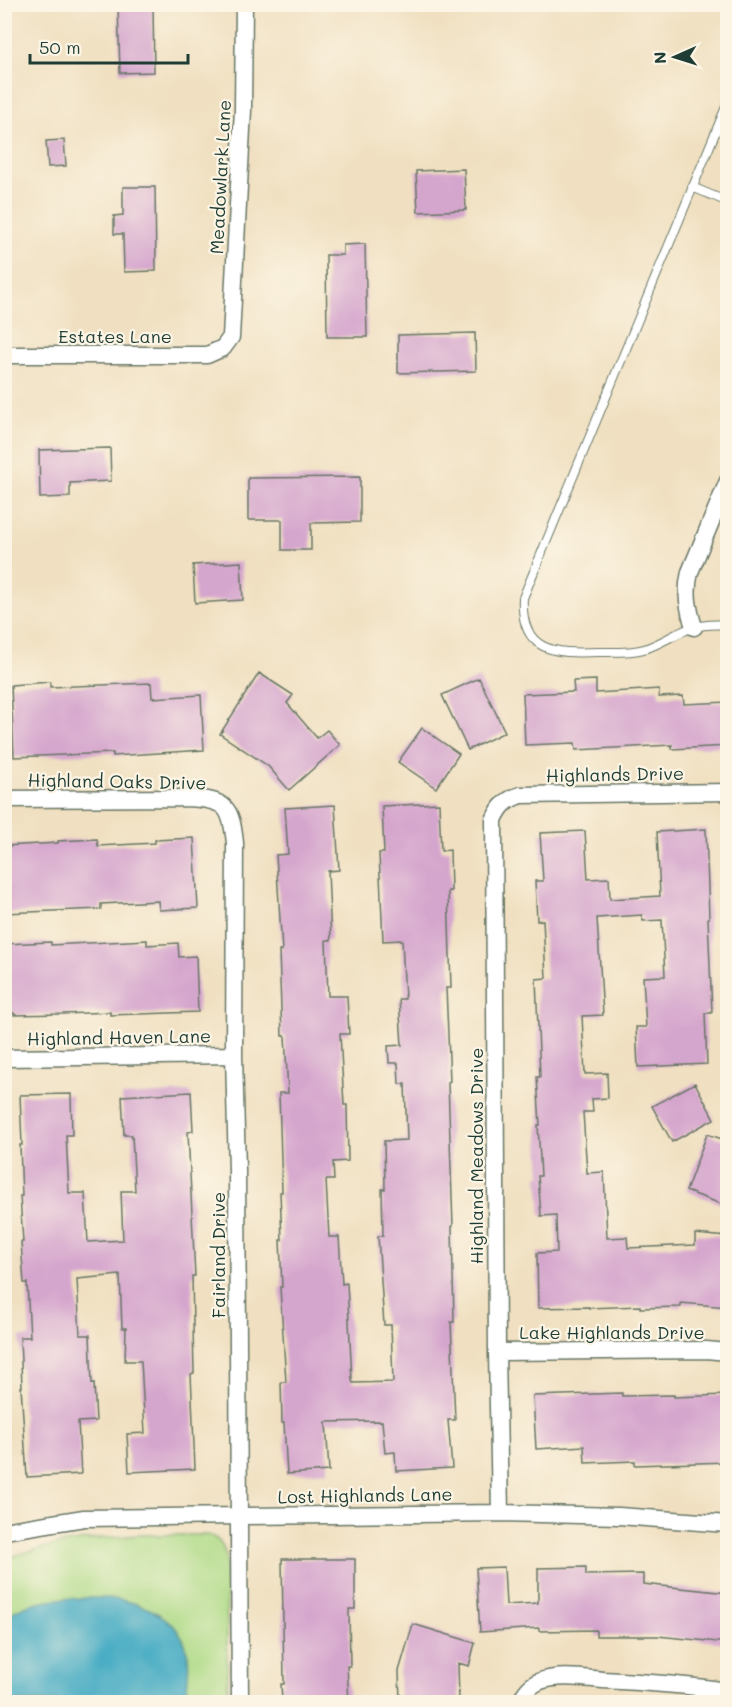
<svg xmlns="http://www.w3.org/2000/svg" width="732" height="1707" font-family="Mali,sans-serif">
	<rect width="100%" height="100%" fill="#fcf5e5"/>
	<filter id="ink" filterUnits="userSpaceOnUse"><feTurbulence type="fractalNoise" baseFrequency=".0167" numOctaves="2"/><feDisplacementMap in="SourceGraphic" scale="12" xChannelSelector="R" yChannelSelector="G"/><feConvolveMatrix kernelMatrix="1 2 1 2 8 2 1 2 1" color-interpolation-filters="sRGB"/></filter>
	<filter id="wash" filterUnits="userSpaceOnUse"><feTurbulence type="fractalNoise" baseFrequency=".008" numOctaves="4" result="noise"/><feDisplacementMap in="SourceGraphic" scale="24" xChannelSelector="R" yChannelSelector="G"/><feGaussianBlur stdDeviation="1.35" result="paint"/><feColorMatrix in="noise" values="0 0 0 0 0 0 0 0 0 0 0 0 0 0 0 0 0 1.4 0 .05"/><feComposite in="paint" operator="in"/></filter>
	<g filter="url(#wash)">
		<rect width="100%" height="100%" fill="#f0e0c1"/>
		<path fill="#aeda86" stroke="#668c5d" stroke-width="1.5" d="M141,1535H208C219,1538 224,1546 226,1557L228,1702H5L4,1559C52,1543 92,1538 141,1535Z"/>
		<path fill="#44abc3" stroke="#32747c" stroke-width="1.5" d="M109,1598C141,1602 182,1617 188,1655C190,1670 187,1688 184,1702H5V1618C31,1595 76,1598 109,1598Z"/>
		<g id="blocks">
			<path fill="#d5a6cd" d="M153,4L154,72L120,73L118,5Z
				M64,140L66,166L48,167L46,141Z
				M464,169L466,210L418,212L416,171Z
				M123,187H155L156,271L124,272L123,234H114V216L123,215Z
				M365,244L367,337H327L326,255H343V245Z
				M475,333L476,371L398,373V335Z
				M110,448L111,481L70,483V497L40,498L39,450Z
				M360,477V522L311,523V550H282V520H248V478Z
				M241,562L243,600L195,603L193,565Z
				M259,673L293,695L287,703L317,738L327,730L340,745L289,790L268,766L220,734Z
				M479,678L505,732L468,750L442,695Z
				M596,680V693L659,689V697L683,696L684,704L728,702V746L672,749V745L576,750L575,743L525,745L523,694L574,692L573,681Z
				M50,682V687L151,683L152,698L201,695L204,750L113,756V753L14,757L11,685Z
				M422,728L459,754L436,788L398,762Z
				M439,803L441,851L450,850L451,891H448L451,988H446L450,1081L448,1082L453,1226H452L454,1322H451L455,1420H448L452,1468L396,1471L395,1452L385,1453L382,1421L326,1422L329,1471L287,1474L284,1423H282L281,1382H286L280,1287H282L280,1240H282L280,1192H282L279,1093H288L285,1036H282L279,951H282L276,855L288,854L285,808L335,805L339,870L328,871L331,940H326L328,996H347L349,1034H340L344,1105H347L348,1161L333,1162L334,1180H326L329,1237H339L342,1284L347,1283L352,1380L353,1383L393,1382L391,1325H384L378,1236H383L382,1189H385L384,1141L407,1140L405,1084H399L398,1063H389L388,1046L402,1045L399,999H405L402,940L383,941L379,853H384L382,806Z
				M706,829L709,918H708L712,1013H705L707,1064L638,1067L636,1027H646L643,977L665,976L662,920L643,921L642,915L597,918L603,1015L582,1016L585,1074L607,1073L608,1098L592,1099L593,1112H583L587,1173L604,1172L607,1238L627,1237L628,1248L695,1245V1234L728,1237V1307L681,1303V1307L640,1308V1306L589,1308V1307L538,1308L537,1253L557,1252L556,1215L541,1216L538,1176H541L538,1125H540L537,1077H540L536,979L546,978L543,920L537,921L535,881H543L540,833L585,831L588,879L609,878L610,899L660,896L657,832Z
				M194,838L198,908L159,910L158,901L101,904V909L4,913V846L58,843V841L97,839L98,846L155,843V840Z
				M147,940V945L178,943L179,957L196,956L198,1012L110,1015V1012L63,1014L14,1015V1013L4,1014V944L51,942V945Z
				M695,1083L714,1119L672,1142L652,1106Z
				M191,1092L193,1131L188,1132L195,1276H192L194,1373L191,1374L195,1469L129,1472L127,1434L145,1433L141,1361H125L126,1328H122L120,1275L77,1279L80,1335H90L92,1384L94,1383L96,1421L78,1422L81,1474L27,1477L21,1387H22L20,1337H30L27,1283H24L21,1242H23L20,1196H22L20,1145H22L20,1095L71,1094L72,1135H66L69,1193H85L88,1242L123,1240L121,1191H135L132,1135H124L122,1096Z
				M707,1134L728,1141V1196L724,1205L686,1191Z
				M622,1393V1396L674,1395V1397L726,1395L728,1462L635,1465V1461L585,1463L584,1446L536,1449L533,1396Z
				M282,1559H355V1609H349L350,1666H347L349,1702H282L281,1684H284Z
				M504,1567L506,1605L538,1603V1568L586,1567V1575L643,1574V1584L728,1593V1643L657,1636H596V1630L539,1631V1628L480,1632L476,1568Z
				M413,1624L475,1643L469,1666L458,1663L459,1702H400L399,1671Z"/>
		</g>
	</g>
	<g filter="url(#ink)">
		<use href="#blocks" fill-opacity="0" stroke="#687665" stroke-width="1.5"/>
		<g fill="none" stroke-linecap="round" stroke-linejoin="round">
			<g stroke="#687665" stroke-width="10">
				<path id="lane" d="M728,102L523,598C520,652 554,654 598,652C613,652 629,653 644,649C662,644 677,631 695,627C705,624 717,625 728,624
					M692,187L728,202"/>
			</g>
			<g stroke="#687665" stroke-width="19">
				<path id="street" d="M4,355H207L223,348L231,337L243,110L244,4
					M694,627C688,608 685,592 690,572L728,481
					M4,799L189,798C226,800 231,806 235,843L234,1055L237,1170L240,1702
					M4,1058L234,1055
					M497,1352L706,1350L728,1352
					M500,1513L497,1352L494,820C500,806 507,799 521,795L728,792
					M4,1531L84,1518L500,1513L619,1516L728,1524
					M522,1702C523,1693 530,1686 538,1682C557,1674 583,1678 603,1680C645,1682 686,1685 728,1691"/>
			</g>
			<use href="#lane" stroke="#fff" stroke-width="8"/>
			<use href="#street" stroke="#fff" stroke-width="16"/>
		</g>
	</g>
	<g text-anchor="middle" dominant-baseline="central" stroke-width="4.5" stroke-linejoin="round" paint-order="stroke">
		<g font-size="18" fill="#1f3d34" stroke="#fcf5e5">
			<text transform="translate(220 177) rotate(-87)">Meadowlark Lane</text>
			<text x="115" y="336">Estates Lane</text>
			<text transform="translate(615 774) rotate(-1)">Highlands Drive</text>
			<text transform="translate(117 781) rotate(1)">Highland Oaks Drive</text>
			<text transform="translate(119 1037) rotate(-1)">Highland Haven Lane</text>
			<text transform="translate(476 1156) rotate(-90)">Highland Meadows Drive</text>
			<text transform="translate(218 1255) rotate(-90)">Fairland Drive</text>
			<text x="612" y="1332">Lake Highlands Drive</text>
			<text transform="translate(365 1495) rotate(-1)">Lost Highlands Lane</text>
		</g>
	</g>
	<rect width="732" height="1707" fill="none" stroke="#fcf5e5" stroke-width="24"/>
	<g transform="translate(675 57) rotate(267)" stroke="#fcf5e5" stroke-width="4.5" paint-order="stroke">
	<path d="M0-4.5L10 22L0 15L-10 22Z" fill="#1f3d34"/>
	<text y="-9" font-size="16" font-weight="bold" text-anchor="middle" fill="#1f3d34">N</text>
	</g>
	<path d="M30 54v9h158v-9" fill="none" stroke="#1f3d34" stroke-width="3"/>
	<text x="39" y="54" font-size="18" fill="#1f3d34" stroke="#fcf5e5" stroke-width="4.5" paint-order="stroke">50 m</text>
</svg>
